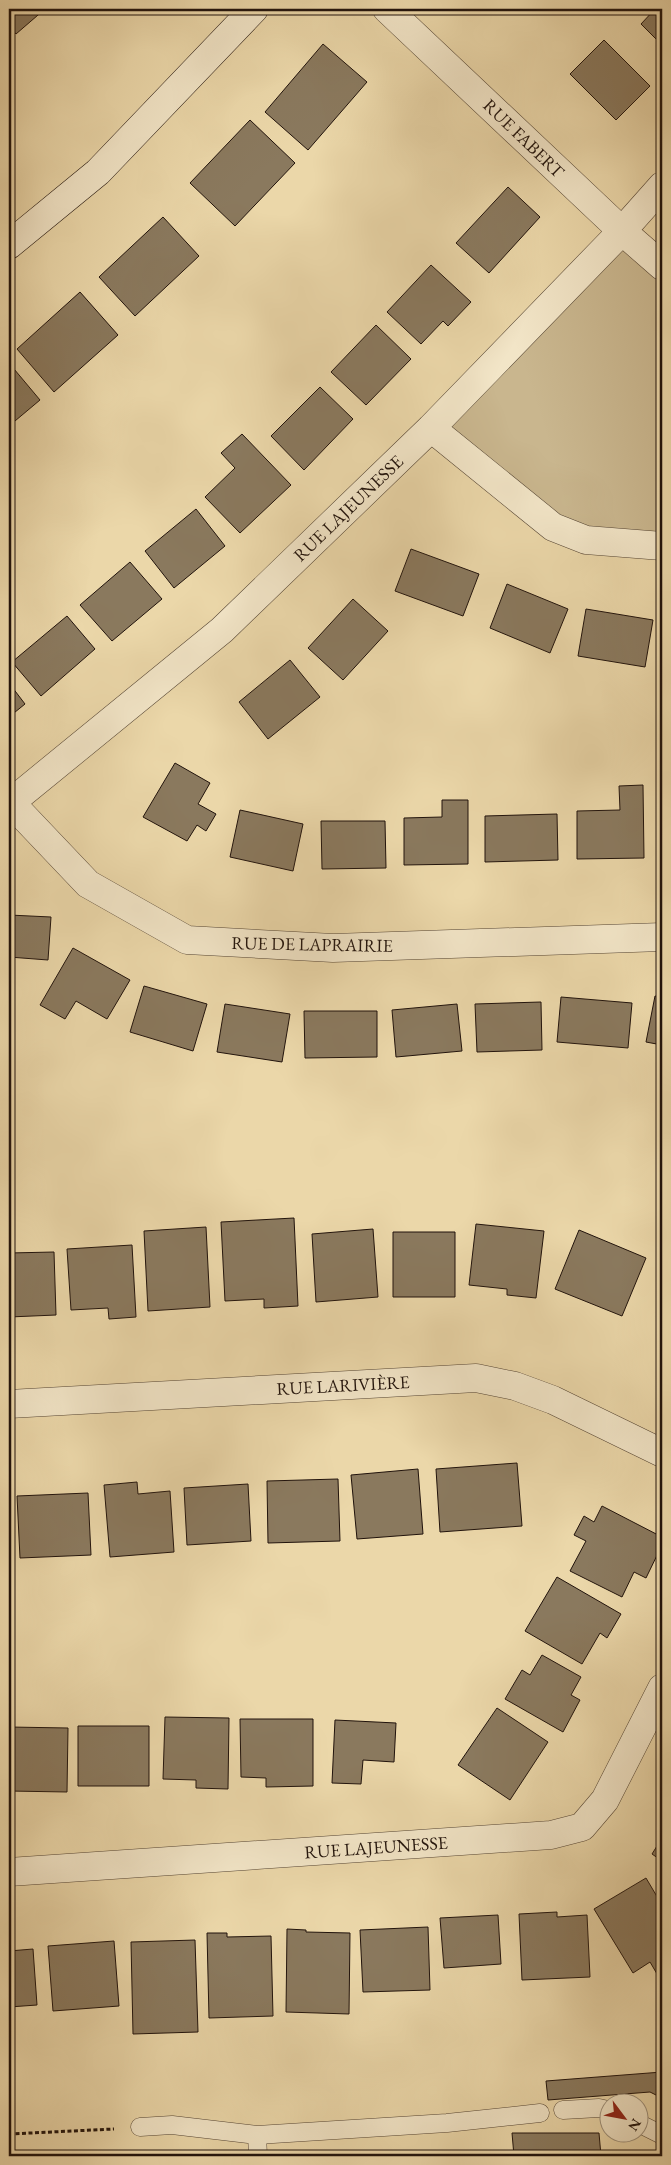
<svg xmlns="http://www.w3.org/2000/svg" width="671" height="2165" font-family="'EB Garamond',serif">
	<rect width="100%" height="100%" fill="#ebd7a9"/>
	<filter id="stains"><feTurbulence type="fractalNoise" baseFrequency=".004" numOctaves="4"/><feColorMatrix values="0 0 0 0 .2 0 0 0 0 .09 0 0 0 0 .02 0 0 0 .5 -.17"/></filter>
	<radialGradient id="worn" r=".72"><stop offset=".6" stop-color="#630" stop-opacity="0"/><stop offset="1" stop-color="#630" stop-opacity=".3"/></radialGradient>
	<path fill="#c9b68e" stroke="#75644d" d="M622,231L662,266V546L586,540L431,428Z"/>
	<path fill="#8a795e" stroke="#21130c" d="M9,9H45L16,34L9,26Z
		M655,9H662V45L641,24Z
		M604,40L650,86L616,120L570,74Z
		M323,44L367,82L308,150L265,112Z
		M250,120L295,163L235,226L190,183Z
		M508,187L540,217L489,273L456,243Z
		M163,217L199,256L135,316L99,277Z
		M431,265L471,302L448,326L443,321L421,344L387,312Z
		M80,292L118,335L54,392L17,349Z
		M376,325L411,359L366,405L331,372Z
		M9,363L40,400L9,426Z
		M320,387L353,419L304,470L271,436Z
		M242,434L291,485L240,533L205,497L235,468L221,453Z
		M196,509L225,546L174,588L145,551Z
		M411,549L479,574L463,616L395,591Z
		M130,562L162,599L112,641L80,605Z
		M507,584L568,609L550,653L490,628Z
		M353,599L388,631L343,680L308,648Z
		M586,609L653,620L645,667L578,656Z
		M67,616L95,649L41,696L12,662Z
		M290,660L320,697L268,739L239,702Z
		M9,683L25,704L9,717Z
		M175,763L210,783L198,804L216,814L206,831L197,825L187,841L143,817Z
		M643,785L644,858L577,859V811L620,810L619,786Z
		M442,800H468V864L404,865V818L442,817Z
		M240,810L303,824L293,871L230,857Z
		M557,814L558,860L485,862V816Z
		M321,821H385L386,868L322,869Z
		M9,915L51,917L48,960L9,957Z
		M73,948L130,980L107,1019L76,1001L65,1019L40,1005Z
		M144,986L207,1004L193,1051L130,1032Z
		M655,996L662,997V1045L646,1042Z
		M561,997L632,1003L628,1048L557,1042Z
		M541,1002L542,1050L477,1052L475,1004Z
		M225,1004L290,1014L282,1062L217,1052Z
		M457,1004L462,1051L396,1057L392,1010Z
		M304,1011H377V1057L305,1058Z
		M294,1218L298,1306L264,1308V1299L225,1301L221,1222Z
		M476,1224L544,1231L536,1298L507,1295V1289L469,1285Z
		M206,1227L210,1307L148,1311L144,1231Z
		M373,1229L378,1297L316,1302L312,1234Z
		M579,1230L646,1258L622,1316L555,1289Z
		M393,1232H455V1297H393Z
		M132,1245L136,1317L109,1319L108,1308L71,1310L67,1249Z
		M54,1252L56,1315L9,1317V1253Z
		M517,1463L522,1526L440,1532L436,1469Z
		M418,1469L423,1534L357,1539L351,1475Z
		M338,1479L340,1541L268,1543L267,1481Z
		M137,1482L138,1494L170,1491L174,1552L110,1557L104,1485Z
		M248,1484L251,1541L187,1545L184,1488Z
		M88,1493L91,1555L20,1558L17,1496Z
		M602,1506L662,1537V1545L646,1578L634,1572L622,1597L570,1571L586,1541L574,1535L584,1516L594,1522Z
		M557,1577L621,1614L607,1638L600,1633L582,1664L525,1631Z
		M542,1655L581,1677L571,1695L580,1700L563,1732L505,1699L522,1670L530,1675Z
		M497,1708L548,1742L510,1800L458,1765Z
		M165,1717L229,1718L228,1789L196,1788V1780L163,1779Z
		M240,1719H313V1786L266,1787V1778L241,1777Z
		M335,1720L396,1723L394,1762L363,1760L361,1784L332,1783Z
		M78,1726H149V1786H78Z
		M9,1727L68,1728L67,1792L9,1791Z
		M662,1838V1861L652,1854Z
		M646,1878L662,1905V1977L660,1979L650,1962L633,1973L594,1909Z
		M557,1912V1917L587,1915L590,1977L522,1980L519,1914Z
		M498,1915L501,1964L444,1968L440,1918Z
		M428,1927L430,1990L363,1992L360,1930Z
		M287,1929L306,1930V1932L350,1933L349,2014L286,2012Z
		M207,1933H227V1937L271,1936L273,2016L209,2018Z
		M195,1940L198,2032L133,2034L131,1942Z
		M114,1941L119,2006L53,2011L48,1946Z
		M33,1949L37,2005L9,2007V1951Z
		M662,2072V2098L650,2092L548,2100L546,2081Z
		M512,2133H599L601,2156H514Z"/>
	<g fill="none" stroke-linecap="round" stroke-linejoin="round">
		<g stroke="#544433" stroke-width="19">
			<path id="lane" d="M563,2110L599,2108L608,2110
				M638,2123L662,2135
				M140,2127L172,2125L257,2135
				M258,2156L257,2135L447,2123L540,2113"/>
		</g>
		<g stroke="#544433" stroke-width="29">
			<path id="street" d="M387,9L622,231L662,266
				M431,428L553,527L586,540L662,546
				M11,803L88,884L187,940L333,948L662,937
				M9,804L222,630L431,428L622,231L662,186
				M9,1404L476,1378L515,1386L553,1400L662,1453
				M9,1872L551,1835L582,1827L605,1800L662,1688"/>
		</g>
		<g stroke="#21130c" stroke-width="29">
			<path id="secondary" d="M9,245L98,172L254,9"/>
		</g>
		<path stroke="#21130c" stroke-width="3" stroke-dasharray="4 2.5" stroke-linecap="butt" d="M9,2134L114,2129"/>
		<use href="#lane" stroke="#f2e5c7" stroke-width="18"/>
		<use href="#street" stroke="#f2e5c7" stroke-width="28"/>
		<use href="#secondary" stroke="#f2e5c7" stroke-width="28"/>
	</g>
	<g text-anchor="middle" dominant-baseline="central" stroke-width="4" stroke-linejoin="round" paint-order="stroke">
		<g font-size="18" fill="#21130c" stroke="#f2e5c7">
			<text transform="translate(524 138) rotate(44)">RUE FABERT</text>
			<text transform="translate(348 508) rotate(-44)">RUE LAJEUNESSE</text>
			<text transform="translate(312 944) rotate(1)">RUE DE LAPRAIRIE</text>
			<text transform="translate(343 1385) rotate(-3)">RUE LARIVIÈRE</text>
			<text transform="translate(376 1847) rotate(-4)">RUE LAJEUNESSE</text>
		</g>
	</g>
	<rect width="671" height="2165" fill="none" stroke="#ebd7a9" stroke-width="30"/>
	<rect x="10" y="10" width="651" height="2145" fill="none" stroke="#21130c" stroke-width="2.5"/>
	<rect x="15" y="15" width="641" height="2135" fill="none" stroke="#21130c"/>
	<g transform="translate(624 2118) rotate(122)"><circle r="24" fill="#f2e5c7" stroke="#9e917c"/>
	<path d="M0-4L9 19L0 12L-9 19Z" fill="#8f2418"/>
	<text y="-8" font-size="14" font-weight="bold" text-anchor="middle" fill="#21130c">N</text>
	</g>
	<rect width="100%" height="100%" filter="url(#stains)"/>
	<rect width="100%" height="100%" fill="url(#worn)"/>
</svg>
